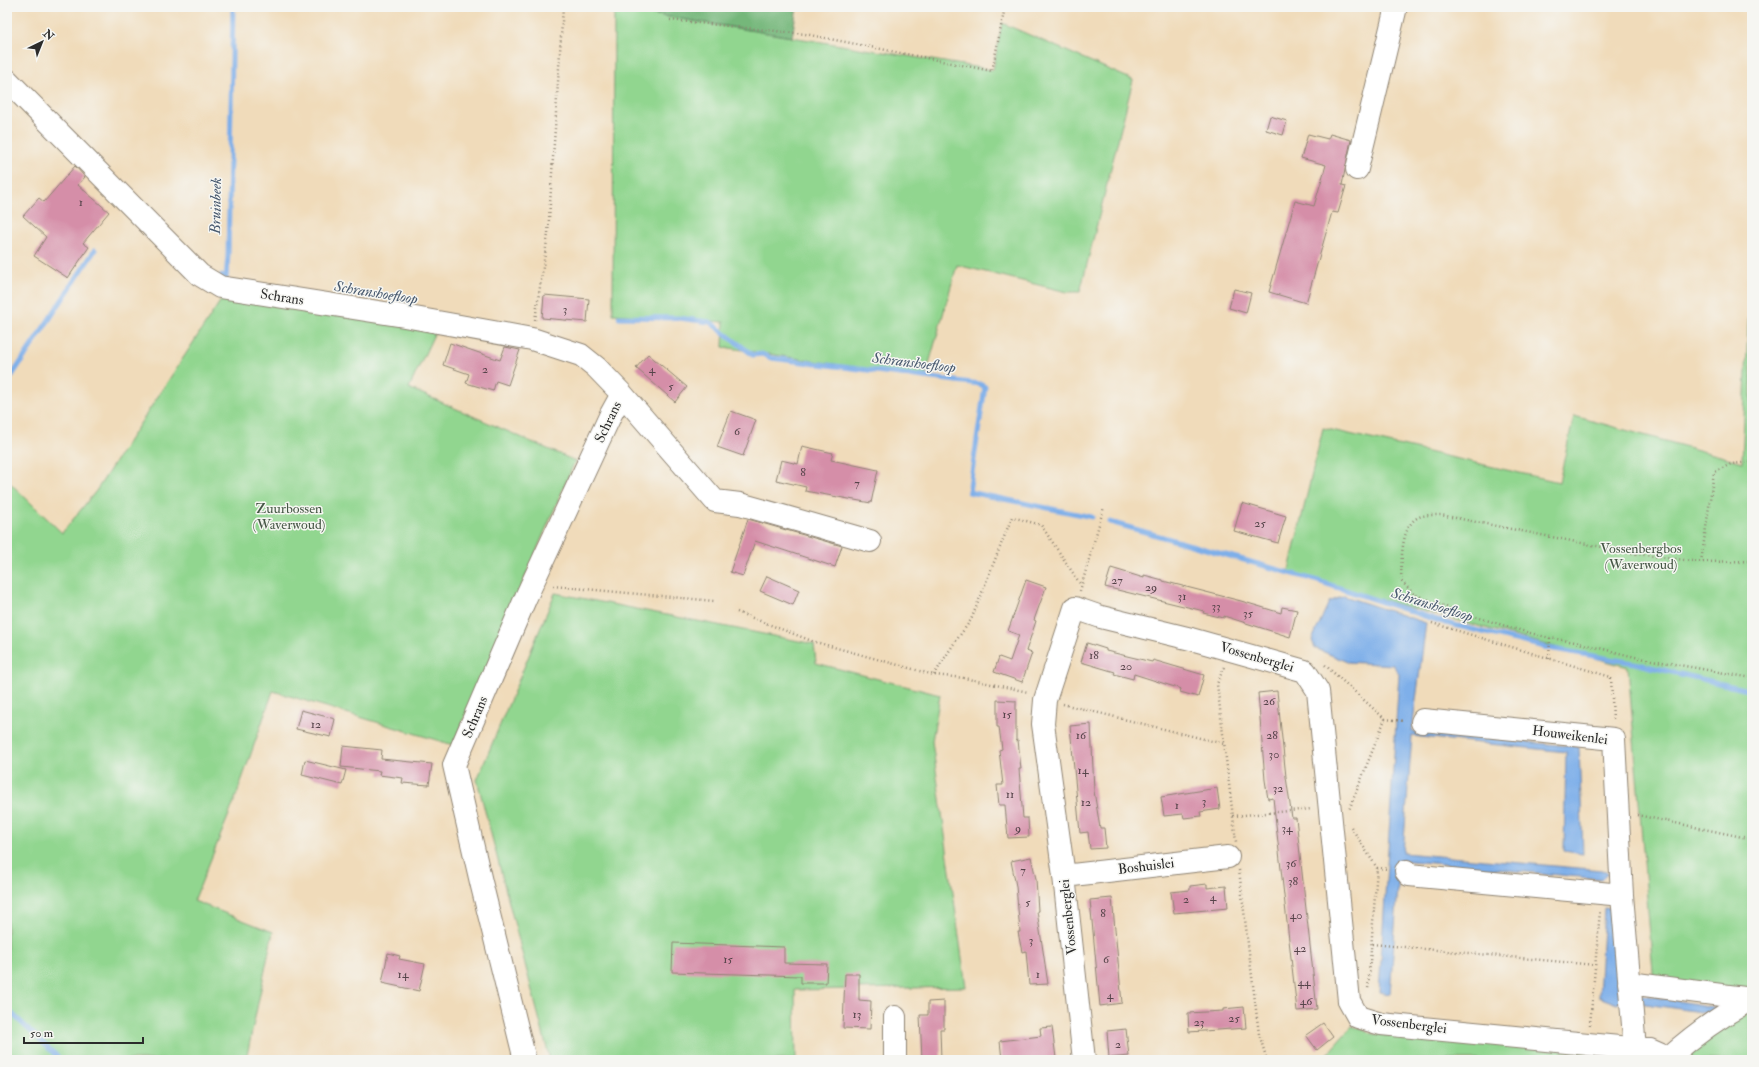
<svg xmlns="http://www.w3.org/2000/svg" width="1759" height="1067" font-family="'IM FELL Double Pica',serif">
	<rect width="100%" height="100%" fill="#f6f6f2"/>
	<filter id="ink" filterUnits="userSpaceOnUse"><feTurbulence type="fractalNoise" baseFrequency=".025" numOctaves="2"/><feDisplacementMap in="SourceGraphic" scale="8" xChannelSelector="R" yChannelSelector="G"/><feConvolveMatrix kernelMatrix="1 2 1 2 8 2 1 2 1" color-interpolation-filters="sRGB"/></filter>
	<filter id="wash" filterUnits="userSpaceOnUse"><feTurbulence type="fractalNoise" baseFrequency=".012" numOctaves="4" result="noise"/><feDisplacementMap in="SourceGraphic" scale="16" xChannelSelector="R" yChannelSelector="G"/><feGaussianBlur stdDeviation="0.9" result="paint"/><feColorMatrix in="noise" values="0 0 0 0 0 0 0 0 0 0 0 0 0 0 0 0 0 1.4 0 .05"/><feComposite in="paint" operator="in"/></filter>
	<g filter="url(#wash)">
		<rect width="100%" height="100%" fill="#f0dbba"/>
		<path fill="#91d68f" stroke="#5e805d" d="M614,8L993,70L1002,23L1133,80L1080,292H1067L957,265L925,378L723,347L724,322L613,314Z
			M1751,259L1752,989L1655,996L1628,667L1288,574L1323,428L1559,482L1574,416L1742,462Z
			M223,297L436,330L409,388L575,461L453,745L273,691L234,802L194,901L273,932L246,1060H7V480L62,533L96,491Z
			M555,593L814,644L816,663L940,695L932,741L966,987L795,990L796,1060H550L477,780Z
			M1752,1008V1060H1679L1680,1053Z
			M1352,1026L1374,1034L1632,1054L1649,1060H1322Z"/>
		<path fill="#74b77a" stroke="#507152" d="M628,7H797L792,37L627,10Z"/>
		<path fill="#7eafe9" stroke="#546d8a" d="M1344,596L1426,623L1412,731L1579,747L1583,854L1564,851L1566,752L1412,736L1403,853L1602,870L1609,874L1601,879L1400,860L1390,994L1379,992L1399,674L1393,665L1347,662L1315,648L1312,640L1329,602Z
			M1604,908L1614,909L1619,983L1617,989L1621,995V1002L1617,1004L1599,997Z
			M1637,994L1714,1007L1718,1009L1715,1014L1638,1003Z"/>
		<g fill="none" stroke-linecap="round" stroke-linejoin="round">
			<path stroke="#7eafe9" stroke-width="5" d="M221,276L226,278L228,256L233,7
				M619,317L679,318L710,322L753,355L762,354L771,358L980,384L985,387L969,492L1092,517
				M7,383L95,250
				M1110,522L1318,581L1446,623L1548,648L1634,663L1752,691
				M7,1009L61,1060"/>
		</g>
		<g id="blocks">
			<path fill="#d58ea8" d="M1270,116L1287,121L1283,135L1266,130Z
				M1308,134L1328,139L1330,134L1351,140L1342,185L1346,186L1338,213L1332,212L1306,303L1269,292L1295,201L1314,206L1326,165L1301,158Z
				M75,166L85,177L78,185L109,212L83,243L89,247L68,278L34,256L46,237L23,216L39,198L44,202Z
				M1234,289L1251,293L1246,313L1229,308Z
				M544,295L589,299L587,322L542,318Z
				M450,343L500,360L505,347L520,350L508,385L496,381L493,391L466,383L469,374L443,365Z
				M648,354L687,387L675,402L636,368Z
				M731,411L756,420L743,456L717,447Z
				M802,446L833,453L831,460L878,470L871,503L805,491L806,487L776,480L781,460L798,464Z
				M1242,503L1286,516L1278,543L1234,531Z
				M748,519L842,546L835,567L755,541L743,576L730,572Z
				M1111,568L1144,578V575L1163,580V581L1241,601L1281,613L1282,607L1297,610L1290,637L1224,616V618L1203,613L1204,611L1105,587Z
				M767,576L799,590L793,605L760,591Z
				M1026,580L1046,587L1034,620L1036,621L1026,651L1032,653L1022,682L994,672L999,657L1010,661L1019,635L1008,631Z
				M1087,643L1106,649V651L1152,662L1153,660L1204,675L1198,697L1180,692L1181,689L1134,674L1133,679L1114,674L1115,672L1081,662Z
				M1277,691L1286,777L1292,818H1296L1317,1009L1297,1011L1273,798L1268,799L1265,780L1258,693Z
				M997,700L1016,701V741L1018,740L1021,769H1019L1023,818H1028L1029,837L1008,838L1005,805H999L997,785H1003L999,750L1002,749L999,727H997Z
				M301,710L335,719L331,737L296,729Z
				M1091,724L1094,791L1100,828H1104L1106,848L1090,849L1088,832L1080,833L1070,726Z
				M343,746L382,750L381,759L432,764L429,785L402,783L403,778L379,775L380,771L341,767Z
				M305,760L346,770L342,785L302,775Z
				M1217,788L1220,809L1200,812L1201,816L1184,818L1183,814L1164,816L1161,797Z
				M1031,857L1036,879L1038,911H1037L1048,984L1029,985L1026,951L1022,952L1018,932H1020L1016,886L1011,861Z
				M1207,884V888L1226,886L1228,908L1174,913L1171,892L1190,890V886Z
				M1112,898L1122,1003L1100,1006L1090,900Z
				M673,943L784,947V963L827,964L826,983H801V976L672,972Z
				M388,953L400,956L399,959L425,964L419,991L382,983Z
				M845,974H859V1000L871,1001L870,1029L843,1028Z
				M944,1001V1029H940L941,1060H922L920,1015H928V1002Z
				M1244,1007L1246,1028L1189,1032L1188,1013L1223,1011V1009Z
				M1323,1023L1333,1037L1317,1050L1306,1035Z
				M1052,1027L1056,1058L1038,1060H1002L1000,1041L1041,1036L1040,1028Z
				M1126,1029L1129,1056L1109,1058L1107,1031Z"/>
		</g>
	</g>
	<g filter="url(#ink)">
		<use href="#blocks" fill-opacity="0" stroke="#8e8372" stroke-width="1"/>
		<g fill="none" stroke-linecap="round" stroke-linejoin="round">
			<g stroke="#8e8372" stroke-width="24">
				<path id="minor" d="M7,80L200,275L220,287L404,316L532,339L581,355L596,367L622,394L715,501L740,504L870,541
					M1357,169L1396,7
					M1422,722L1423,720L1614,739L1622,895L1635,1049
					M1406,871L1409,875L1622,895
					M1064,876L1228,857
					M1629,983L1752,999
					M895,1017V1060
					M1668,1058C1694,1035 1721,1015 1752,999
					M525,1060L481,882L454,765L526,597L611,414L622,394
					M1084,1060L1064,876L1043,724L1045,700L1075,608L1101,617L1191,639L1305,671L1318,691L1349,1001L1358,1017L1381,1024L1650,1050L1668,1058"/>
			</g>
			<path stroke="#8e8372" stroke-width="2.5" stroke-dasharray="1 3" stroke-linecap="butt" d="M670,20L805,34L992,71L1005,7
				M535,320L548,234L563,7
				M1752,561L1701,562L1637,554L1441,515C1435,515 1428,515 1422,516C1399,522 1402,563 1401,581L1414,594L1456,611L1526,632L1550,638L1575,642L1635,657L1752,678
				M1701,562L1714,472L1731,464L1752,462
				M553,586L714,601
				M1080,591L1104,507
				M737,612L812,641L934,675L964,678L1028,692
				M1432,623L1611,677L1613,720
				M1549,659L1550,638
				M1325,665L1385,719L1349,810
				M1224,667L1217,684L1236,842
				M934,675L953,645L971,620L1012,517L1041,525L1081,585
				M1063,704L1224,744
				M1385,719L1404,721
				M1637,815L1752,839
				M1233,816L1312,809
				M1351,827L1377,868L1368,990
				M1377,868L1389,869
				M1239,870L1259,1034L1267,1060
				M1372,944L1595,965
				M1590,1025L1600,911"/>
			<use href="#minor" stroke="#fff" stroke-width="22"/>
		</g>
	</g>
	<g text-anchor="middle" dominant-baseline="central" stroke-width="3" stroke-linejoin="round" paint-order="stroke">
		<g font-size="12" fill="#56444a">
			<text x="81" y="202">1</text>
			<text x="565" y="309">3</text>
			<text x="485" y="369">2</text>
			<text x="652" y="369">4</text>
			<text x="671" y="386">5</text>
			<text x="737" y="431">6</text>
			<text x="803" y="472">8</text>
			<text x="857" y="483">7</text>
			<text x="1260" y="523">25</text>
			<text x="1117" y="580">27</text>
			<text x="1151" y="587">29</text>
			<text x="1182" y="596">31</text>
			<text x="1216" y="606">33</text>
			<text x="1248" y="613">35</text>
			<text x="1094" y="655">18</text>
			<text x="1126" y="666">20</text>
			<text x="1269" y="701">26</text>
			<text x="1007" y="714">15</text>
			<text x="316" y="724">12</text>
			<text x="1081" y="735">16</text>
			<text x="1272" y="735">28</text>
			<text x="1274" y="754">30</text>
			<text x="1083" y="770">14</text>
			<text x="1278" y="788">32</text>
			<text x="1010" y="794">11</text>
			<text x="1204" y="801">3</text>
			<text x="1086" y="802">12</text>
			<text x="1177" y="805">1</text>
			<text x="1018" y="828">9</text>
			<text x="1287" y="828">34</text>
			<text x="1291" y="863">36</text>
			<text x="1023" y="870">7</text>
			<text x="1293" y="881">38</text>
			<text x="1213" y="897">4</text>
			<text x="1186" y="899">2</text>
			<text x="1028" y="902">5</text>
			<text x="1103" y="913">8</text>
			<text x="1296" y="915">40</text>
			<text x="1031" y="940">3</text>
			<text x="1300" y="948">42</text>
			<text x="728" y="959">15</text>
			<text x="1106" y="959">6</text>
			<text x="403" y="974">14</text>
			<text x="1038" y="974">1</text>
			<text x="1304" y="982">44</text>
			<text x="1110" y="995">4</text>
			<text x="1306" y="1001">46</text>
			<text x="857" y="1014">13</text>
			<text x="1234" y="1018">25</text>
			<text x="1199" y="1022">23</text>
			<text x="1118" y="1044">2</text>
		</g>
		<g font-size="14" fill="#2b2b2b" stroke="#f6f6f2">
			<text transform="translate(282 297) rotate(9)">Schrans</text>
			<text transform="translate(608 422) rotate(-64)">Schrans</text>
			<text transform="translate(1257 657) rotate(16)">Vossenberglei</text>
			<text transform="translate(475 717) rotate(-67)">Schrans</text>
			<text transform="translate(1570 735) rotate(7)">Houweikenlei</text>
			<text transform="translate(1146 866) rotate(-7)">Boshuislei</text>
			<text transform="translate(1068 917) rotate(-96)">Vossenberglei</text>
			<text transform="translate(1409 1024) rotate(7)">Vossenberglei</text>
		</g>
		<g font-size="14" fill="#445644" stroke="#f6f6f2">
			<text x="289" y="508">Zuurbossen<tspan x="289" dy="16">(Waverwoud)</tspan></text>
			<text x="1641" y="548">Vossenbergbos<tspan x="1641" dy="16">(Waverwoud)</tspan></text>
		</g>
		<g font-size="15" font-style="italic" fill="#48596e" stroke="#f6f6f2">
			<text transform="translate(216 206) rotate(-89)">Bruinbeek</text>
			<text transform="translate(376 293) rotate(9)">Schranshoefloop</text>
			<text transform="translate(914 363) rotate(7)">Schranshoefloop</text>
			<text transform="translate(1432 605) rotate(17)">Schranshoefloop</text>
		</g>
	</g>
	<rect width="1759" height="1067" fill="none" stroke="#f6f6f2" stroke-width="24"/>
	<g transform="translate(42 42) rotate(43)" stroke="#f6f6f2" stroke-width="3" paint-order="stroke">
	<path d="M0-3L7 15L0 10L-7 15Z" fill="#2b2b2b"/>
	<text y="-6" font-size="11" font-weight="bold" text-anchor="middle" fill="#2b2b2b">N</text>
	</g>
	<path d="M24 1037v6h119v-6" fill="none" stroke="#2b2b2b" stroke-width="2"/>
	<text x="30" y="1037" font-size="12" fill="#2b2b2b" stroke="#f6f6f2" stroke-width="3" paint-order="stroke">50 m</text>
</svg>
